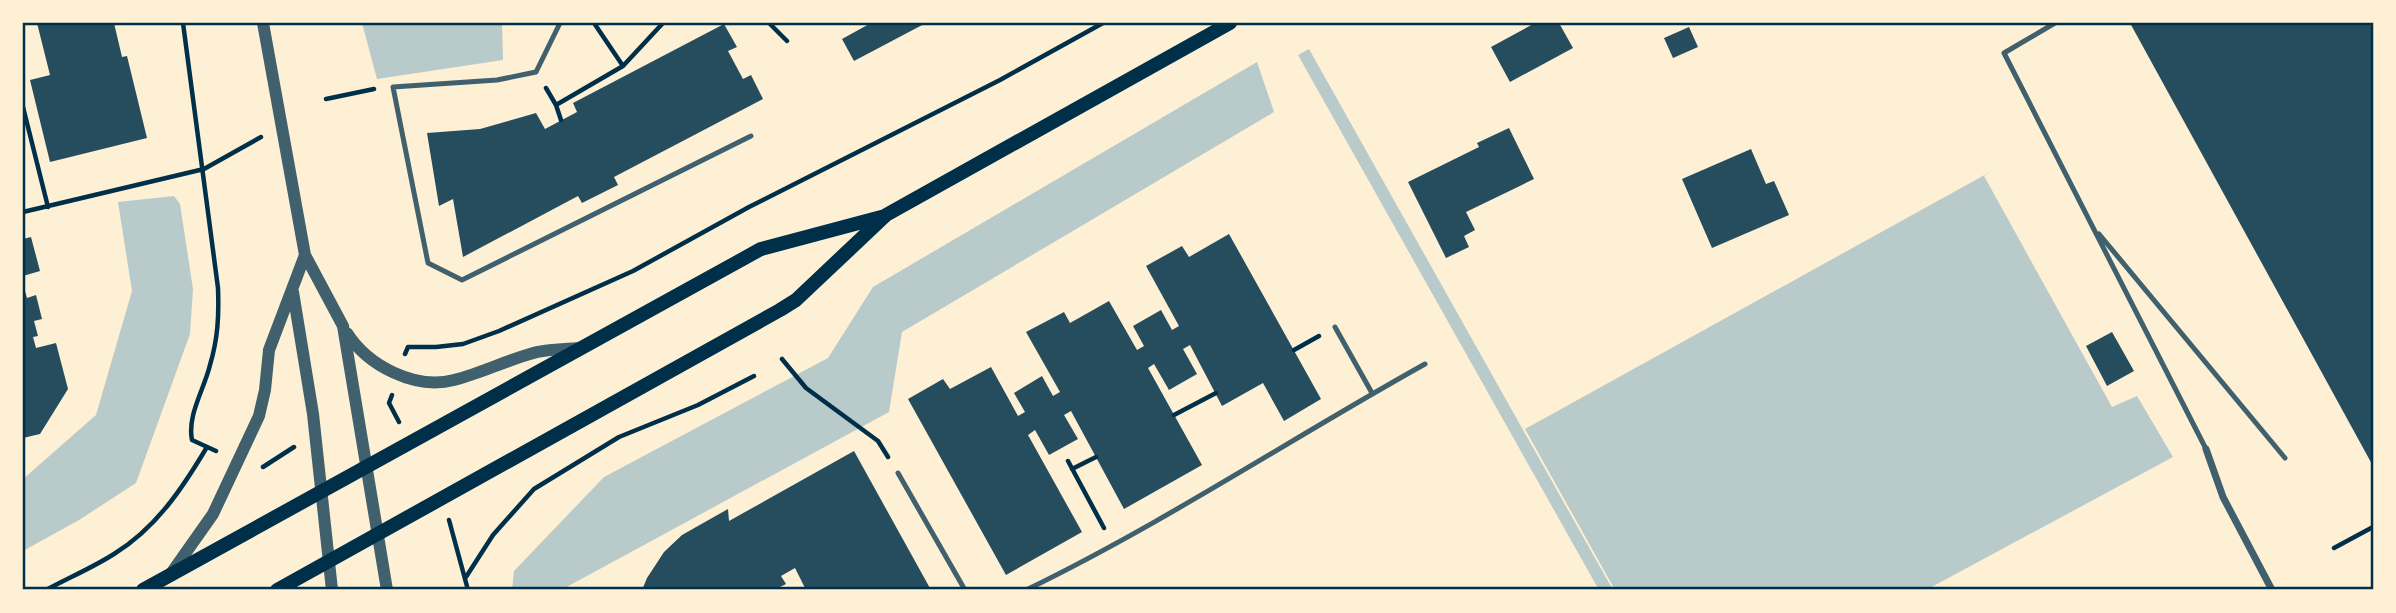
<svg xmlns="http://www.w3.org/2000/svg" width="2396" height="613" font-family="Mulish,sans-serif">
	<rect width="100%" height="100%" fill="#fdf0d5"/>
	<path fill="#b9caca" d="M362,23H502L503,60L377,79Z
		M1309,49L1613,590H1599L1298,55Z
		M1257,62L1274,112L902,332L889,412L561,590H512L514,571L604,477L828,358L873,287Z
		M1990,172L1984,176L2112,407L2137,396L2173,457L1926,590H1615L1525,429Z
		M174,196L180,204L193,289L190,334L136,483L79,520L23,551V479L96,415L132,291L118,202Z"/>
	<path fill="#264d5e" d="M37,23H114L122,57L127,56L147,138L50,162L30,80L50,75Z
		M871,23H926L854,61L842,39Z
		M1535,23H1559L1573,48L1510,82L1491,47Z
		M2130,23H2373V466L2265,269Z
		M724,24L737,47L728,51L743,79L751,75L763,99L614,177L618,185L582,203L578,196L463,257L453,199L439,206L427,133L480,129L536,113L545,129L577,112L573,103Z
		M1689,27L1698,47L1673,58L1664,38Z
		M1509,128L1534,179L1466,212L1475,230L1464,236L1469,247L1446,258L1408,182L1479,147L1477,143Z
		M1751,149L1766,184L1774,181L1789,215L1712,248L1682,179Z
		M1229,234L1321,399L1284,421L1263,383L1222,406L1190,345L1183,349L1197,374L1169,390L1154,364L1148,368L1202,465L1124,509L1071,411L1064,415L1078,439L1049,455L1035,430L1028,435L1082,532L1006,575L908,399L943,379L950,389L991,367L1018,416L1025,412L1014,393L1042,376L1053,396L1060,392L1026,332L1064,312L1070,323L1109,301L1137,350L1144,346L1133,326L1161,310L1172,330L1179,326L1146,266L1182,246L1189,257Z
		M31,237L40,271L23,276V239Z
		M23,284L27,298L36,295L42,319L34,321L38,336L33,337L36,348L56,343L68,389L40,434L23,438Z
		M2112,332L2134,371L2107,386L2086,346Z
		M854,451L931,590H806L795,568L781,576L786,584L774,590H764L761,587L755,590H642L647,578L664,552L682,535L728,509L729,521Z"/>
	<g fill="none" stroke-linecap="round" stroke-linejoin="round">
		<path stroke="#003049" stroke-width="4.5" d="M183,23L218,288C219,316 218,338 210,365C204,390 187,415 192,440L216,451
			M594,23L623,66L663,23
			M769,23L787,41
			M546,88L556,105
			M326,99L374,89
			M23,107L48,207
			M561,120L556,105L623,66
			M23,212L204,169L261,137
			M1294,350L1319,336
			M405,354L408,347H436L463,344L499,331L633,271L749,207L1000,80L1103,23
			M782,359L806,388L878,441L888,457
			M392,395L389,403L399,422
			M1174,415L1216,393
			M1068,461L1104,528
			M263,467L294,447
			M1072,469L1096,457
			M449,520L468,590
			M2334,548L2373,527
			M466,577L493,535L534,489L619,437L698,405L754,376
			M46,590C68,578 92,568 114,554C156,528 182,489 207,447"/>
		<path stroke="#3f606c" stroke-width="5" d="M560,23L536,72L497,80L393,87L428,263L462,280L751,136
			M2055,23L2004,53L2206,449
			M2099,234L2285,458
			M1335,327L1372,393
			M898,473L965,590
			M1026,590C1164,523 1292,438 1425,364"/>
		<path stroke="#3f606c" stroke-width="7" d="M2206,449L2223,497L2272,590"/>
		<path stroke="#3f606c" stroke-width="12" d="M263,23L305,255L343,326L387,590
			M293,292L313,414L332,590
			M347,333C368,366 415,390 454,380C482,373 509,359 537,352C550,349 566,349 580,348
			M170,575L213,514L259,416L265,390L269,350L305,255"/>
		<path stroke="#003049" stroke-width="14" d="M143,590L761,249L885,216
			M277,590L780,310L796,300L886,215L1230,23"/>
	</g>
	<rect width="2396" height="613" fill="none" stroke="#fdf0d5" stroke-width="49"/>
	<rect x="24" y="24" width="2348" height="564" fill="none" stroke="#003049" stroke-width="2.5"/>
</svg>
